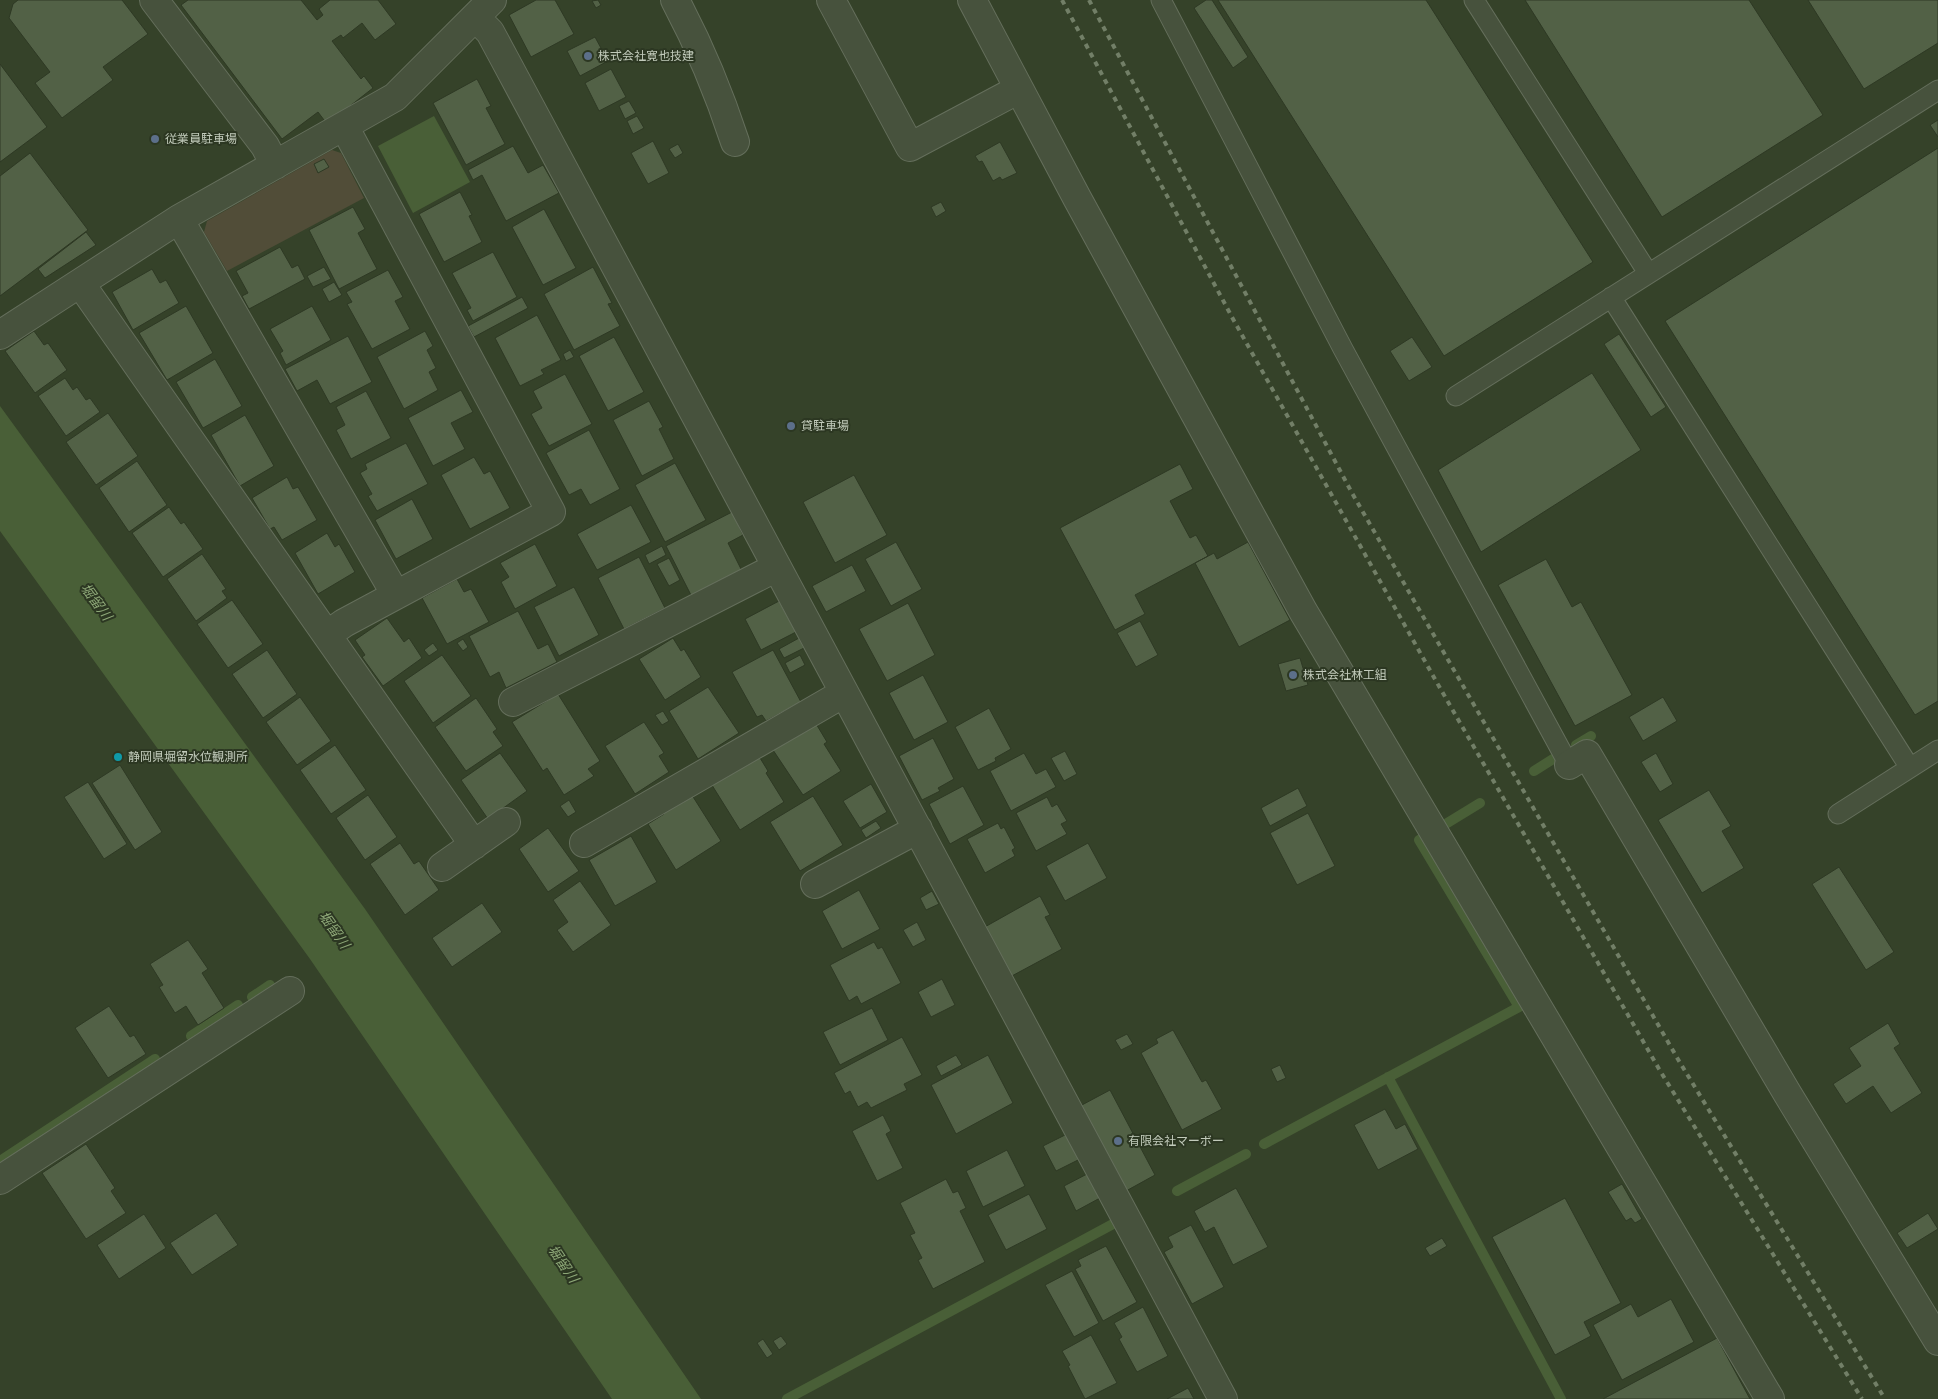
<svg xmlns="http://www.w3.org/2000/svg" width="1938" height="1399" font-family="'Fira Sans','Noto Sans JP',sans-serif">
	<rect width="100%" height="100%" fill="#354229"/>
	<path fill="#514d38" d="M332,150L341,153L364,198L227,271L204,232L207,221Z"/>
	<path fill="#495f37" d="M434,116L470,182L413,213L378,146Z
		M0,406L365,909L701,1399H612L310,959L0,531Z"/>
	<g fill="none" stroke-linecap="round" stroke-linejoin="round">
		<path stroke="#495f37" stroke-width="10" d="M1576,745L1591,736
			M1534,771L1553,759
			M1444,825L1480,803
			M252,997L270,985
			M191,1036L238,1005
			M1388,1077L1561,1399
			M1264,1144L1519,1007L1419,840L1421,839
			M0,1161L155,1059
			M1177,1191L1246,1154
			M787,1399L1113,1224"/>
	</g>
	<path fill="#526146" stroke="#2e3924" d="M18,0H122L148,34L103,67L113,80L62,118L35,83L50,72L9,18L13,4Z
		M188,0H301L317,20L323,15L319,9L330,0H378L396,24L375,40L362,23L343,38L341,35L332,41L361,79L364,76L373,88L327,124L318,112L282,139L181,5Z
		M536,0H555L574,34L531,57L509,15Z
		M598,0L601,5L596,8L592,1Z
		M1206,0H1212L1248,57L1233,68L1194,8Z
		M1218,0H1426L1593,262L1444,356Z
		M1525,0H1749L1823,115L1662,217Z
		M1808,0H1938V43L1864,89Z
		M595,37L608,61L580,76L567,51Z
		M0,64L47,127L0,162Z
		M611,69L626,97L599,111L585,83Z
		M477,79L491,106L486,108L505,144L466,165L433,103Z
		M629,101L636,113L625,119L619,106Z
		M637,116L644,128L633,134L627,121Z
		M1938,120V137L1930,125Z
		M653,141L669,173L648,184L631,153Z
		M1000,142L1017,173L1002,180L1000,177L993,181L982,161L979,162L975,156Z
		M678,144L683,153L675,158L669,149Z
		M513,146L528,173L543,165L559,193L506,221L482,175L473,180L468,170Z
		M1938,148V701L1915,715L1665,321Z
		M30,153L88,230L0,296V176Z
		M324,159L329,167L318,173L314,164Z
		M460,192L472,215L469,216L482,242L444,262L419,214Z
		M941,202L946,211L936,217L931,207Z
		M353,207L365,229L358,233L377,269L339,289L309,230Z
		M544,209L576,268L543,285L512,227Z
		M86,232L96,245L45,278L38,269Z
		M280,247L292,268L298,265L305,279L249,309L242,296L248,293L236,271Z
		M493,252L517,297L473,321L467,310L471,308L452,273Z
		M324,267L331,279L313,287L307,276Z
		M593,267L612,303L608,304L620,326L574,350L544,294Z
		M152,269L160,283L166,280L179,303L133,330L112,292Z
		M388,270L403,297L395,301L410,329L372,349L347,304L352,302L346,292Z
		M334,282L342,295L329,302L322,289Z
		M522,297L528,308L474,337L468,326Z
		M186,306L213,353L167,380L139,333Z
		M312,306L331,340L286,365L280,353L283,351L270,329Z
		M537,315L561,360L541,370L544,374L520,386L495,338Z
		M34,331L44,345L48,343L67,370L35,393L5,351Z
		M425,331L433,346L427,350L436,368L429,372L438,390L404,409L377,357Z
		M1619,334L1666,407L1651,417L1604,344Z
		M348,336L372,382L330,404L317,380L297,391L285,369Z
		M614,337L644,392L608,411L579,356Z
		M1412,337L1432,367L1409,381L1390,351Z
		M570,350L574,357L566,361L563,354Z
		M215,359L242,406L203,428L176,382Z
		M1592,373L1641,450L1481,552L1438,470Z
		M565,374L592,424L549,446L531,414L542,408L533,391Z
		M65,378L73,390L77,387L86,400L90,398L100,412L66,436L38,396Z
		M461,390L473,412L451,423L465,449L433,466L408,418Z
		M366,391L391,438L351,459L336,430L345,425L336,407Z
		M649,401L663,427L659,429L674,459L642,476L613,420Z
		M108,413L138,456L96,485L66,442Z
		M245,415L274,466L240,486L211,435Z
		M589,430L620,489L590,505L581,489L569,495L546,453Z
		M406,443L428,484L377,511L368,496L372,494L360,473L367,469L365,464Z
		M474,457L484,474L490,471L510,508L470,529L441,475Z
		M137,461L167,505L129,532L99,488Z
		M675,463L706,520L665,542L635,485Z
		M1180,464L1193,489L1170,501L1190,538L1196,535L1208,556L1135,595L1145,614L1115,630L1060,528Z
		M854,475L887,535L835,563L803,502Z
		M287,477L293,489L298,487L317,520L282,540L274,527L270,529L252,498Z
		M412,499L433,539L396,559L375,520Z
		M631,505L651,542L597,570L577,534Z
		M169,507L181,524L184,522L203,549L163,577L132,533Z
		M732,512L743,535L728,543L743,573L693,599L666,546Z
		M327,533L335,547L339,544L355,572L318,594L295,553Z
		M896,542L922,589L891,606L865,559Z
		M1248,542L1290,620L1239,647L1195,563L1214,553L1217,559Z
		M535,544L557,586L515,609L501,582L509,577L500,563Z
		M662,546L666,555L649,564L645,555Z
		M202,554L226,589L222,591L227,598L196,621L167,579Z
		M639,557L665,608L624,629L598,578Z
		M669,558L680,580L669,586L657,564Z
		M1546,559L1572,607L1581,602L1632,695L1575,726L1498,585Z
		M852,565L866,591L826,612L812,586Z
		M457,579L464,592L471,589L489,622L447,644L422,598Z
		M574,587L599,635L559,656L534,607Z
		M232,600L263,644L228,668L197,624Z
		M779,601L796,632L761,650L745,619Z
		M908,603L935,655L887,681L859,629Z
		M518,611L538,649L548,644L557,662L506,688L499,672L490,677L469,636Z
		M387,618L404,642L409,638L422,658L383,686L362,657L365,655L355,640Z
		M1140,621L1158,655L1136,667L1117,633Z
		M673,638L681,651L684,649L701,677L665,700L639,659Z
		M799,638L804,648L784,658L779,649Z
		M463,639L468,647L463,651L457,643Z
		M433,643L438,650L429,656L424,650Z
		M267,650L297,694L263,718L232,674Z
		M773,650L801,702L766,721L762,715L757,717L732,672Z
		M442,655L471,696L433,723L404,681Z
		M800,655L805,665L790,673L785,663Z
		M1300,658L1308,685L1286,691L1278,664Z
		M923,675L948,722L914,740L889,693Z
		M708,687L739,733L698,759L669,711Z
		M558,694L600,761L588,769L594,776L564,795L547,768L543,771L512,722Z
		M300,697L331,741L297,765L266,722Z
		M1663,697L1677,721L1643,741L1629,717Z
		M476,698L497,729L493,732L503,746L466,771L435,727Z
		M989,708L1011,749L995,758L996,761L978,770L955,727Z
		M663,711L669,721L662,725L655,715Z
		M644,722L664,753L659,756L669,772L635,794L605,746Z
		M815,722L827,742L824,744L841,771L803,795L773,750Z
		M933,738L954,779L938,788L940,791L922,800L899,756Z
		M335,745L366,790L331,814L300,770Z
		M1065,751L1077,774L1064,781L1051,758Z
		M118,752L123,758L118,762L113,755Z
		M500,753L527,791L488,819L461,780Z
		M757,753L768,771L766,773L784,802L740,830L710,782Z
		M1024,753L1036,774L1046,769L1056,787L1011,811L990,771Z
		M1656,753L1673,784L1660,792L1641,762Z
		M120,765L162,832L135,850L92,783Z
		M88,782L127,844L104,859L64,797Z
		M871,784L887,812L860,828L843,801Z
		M963,786L984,825L950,844L929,804Z
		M1298,788L1307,806L1270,826L1261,808Z
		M1709,790L1731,826L1722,831L1744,868L1702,893L1658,820Z
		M690,792L721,841L676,870L648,824L664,814L661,810Z
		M368,795L397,837L365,860L336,818Z
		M813,796L843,845L800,871L770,822Z
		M1047,797L1052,807L1057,804L1067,821L1061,824L1067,834L1036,851L1016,813Z
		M569,800L576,812L568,817L560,806Z
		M1308,813L1335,866L1297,885L1270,833Z
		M876,821L881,828L866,838L861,830Z
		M998,823L1001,829L1004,827L1015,848L1012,850L1015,856L985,873L967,839Z
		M548,828L579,871L548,892L519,849Z
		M631,836L657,882L615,906L589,860Z
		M400,843L414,864L419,861L439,890L405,915L370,864Z
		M1088,843L1107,878L1065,901L1046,866Z
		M1839,867L1894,952L1866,970L1812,884Z
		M580,881L611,925L573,952L557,930L568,922L553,900Z
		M859,890L880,929L842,949L822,911Z
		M932,891L939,904L926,910L920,898Z
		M1040,896L1050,915L1045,917L1062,949L1010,977L983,928Z
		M482,903L502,932L452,967L432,938Z
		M917,922L926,940L913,947L903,930Z
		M188,940L208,969L202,973L224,1008L198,1025L186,1006L175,1013L159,987L163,985L150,964Z
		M874,942L878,949L882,947L901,983L861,1004L857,996L849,1001L830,965Z
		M942,979L955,1005L931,1017L918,992Z
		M109,1006L130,1037L134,1035L146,1054L108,1078L75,1028Z
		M872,1008L888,1040L840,1065L823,1032Z
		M1888,1023L1900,1044L1894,1048L1922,1093L1891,1113L1873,1086L1846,1104L1833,1084L1861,1066L1849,1048Z
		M1173,1030L1202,1082L1206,1080L1222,1109L1182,1130L1141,1053L1158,1043L1156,1039Z
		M1127,1034L1133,1044L1121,1050L1115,1040Z
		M902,1037L922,1075L904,1084L907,1090L871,1108L867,1102L858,1107L850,1091L845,1094L834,1073Z
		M956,1055L962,1065L941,1076L936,1066Z
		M988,1055L1013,1103L956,1134L931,1085Z
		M1280,1065L1286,1078L1277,1082L1271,1069Z
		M1110,1090L1155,1175L1126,1191L1080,1106Z
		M1385,1109L1396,1129L1405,1124L1418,1149L1378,1170L1354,1125Z
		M883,1115L891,1131L886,1134L903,1168L877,1181L852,1131Z
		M1067,1134L1080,1159L1056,1171L1043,1146Z
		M86,1144L115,1188L111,1191L126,1213L86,1239L42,1173Z
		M1007,1150L1025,1186L983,1207L966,1171Z
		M1087,1174L1100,1198L1076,1211L1064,1186Z
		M946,1179L953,1193L958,1191L966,1208L960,1211L985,1262L933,1289L918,1260L922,1258L910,1235L915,1233L900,1203Z
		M1622,1184L1642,1219L1635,1223L1631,1218L1626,1221L1608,1192Z
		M1236,1188L1268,1247L1233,1265L1214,1227L1205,1232L1194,1211Z
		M1029,1194L1047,1229L1006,1250L988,1215Z
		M1565,1198L1621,1303L1584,1322L1591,1336L1555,1355L1492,1237Z
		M216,1213L238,1245L192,1275L170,1243Z
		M1928,1213L1938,1229L1907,1248L1897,1233Z
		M144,1214L166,1248L119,1279L97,1245Z
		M1191,1225L1224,1287L1192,1304L1164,1252L1173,1247L1168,1237Z
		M1442,1238L1447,1246L1430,1256L1425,1248Z
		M1106,1246L1137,1302L1103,1321L1075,1269L1081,1266L1078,1260Z
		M1072,1271L1099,1323L1074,1337L1045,1285Z
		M1671,1299L1694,1342L1622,1380L1593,1325L1631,1304L1638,1317Z
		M1143,1307L1168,1356L1137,1372L1119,1339L1122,1337L1114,1323Z
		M1091,1335L1117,1383L1085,1399L1068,1366L1070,1365L1062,1351Z
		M781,1336L787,1344L779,1350L773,1341Z
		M1717,1338L1750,1399H1603Z
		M763,1339L773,1354L767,1358L757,1343Z
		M1188,1388L1194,1399H1167Z"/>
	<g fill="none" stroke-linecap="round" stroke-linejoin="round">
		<g stroke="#656f5c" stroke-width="21">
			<path id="service" d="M1161,0L1343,349L1569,765
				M1474,0L1648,273
				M1611,297L1910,768
				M1456,396L1938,90
				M1838,814L1938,750"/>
		</g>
		<g stroke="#656f5c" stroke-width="30">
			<path id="minor" d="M154,0L265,146L275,165
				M675,0C699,45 719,93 735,142
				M831,0L910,147L1019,89
				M972,0L1077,198L1303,611L1770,1399
				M475,17L490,32L504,58L1223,1399
				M179,219L396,595
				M0,335L80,283
				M327,635L344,623L551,512L344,126
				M513,702L777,567
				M1569,765L1587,754L1787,1093L1938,1341
				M584,843L844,693
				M474,845L80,283L179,219L395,97L492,0
				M442,867L506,822
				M815,884L918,829
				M0,1180L290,991"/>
		</g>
		<use href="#service" stroke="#47523d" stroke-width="19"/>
		<use href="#minor" stroke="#47523d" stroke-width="28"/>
		<path stroke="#727f67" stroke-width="4" stroke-dasharray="5 5" stroke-linecap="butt" d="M1062,0L1233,319L1436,681L1659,1069L1862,1399
			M1089,0L1352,493L1679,1061L1885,1399"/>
	</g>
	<g fill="#5c6f8a" stroke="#2c3722" stroke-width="2">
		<circle cx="588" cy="56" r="5"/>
		<circle cx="155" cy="139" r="5"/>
		<circle cx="791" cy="426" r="5"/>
		<circle cx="1293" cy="675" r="5"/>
		<circle cx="1118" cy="1141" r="5"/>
	</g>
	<circle fill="#0f9aa8" stroke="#2c3722" stroke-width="2" cx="118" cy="757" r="5"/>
	<g text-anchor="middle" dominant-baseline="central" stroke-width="4" stroke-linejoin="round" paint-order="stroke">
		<g font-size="12" fill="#c2cbbb" stroke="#2c3722" text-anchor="start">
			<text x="598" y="56">株式会社寛也技建</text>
			<text x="165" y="139">従業員駐車場</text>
			<text x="801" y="426">貸駐車場</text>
			<text x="1303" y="675">株式会社林工組</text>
			<text x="128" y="757">静岡県堀留水位観測所</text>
			<text x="1128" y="1141">有限会社マーボー</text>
		</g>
		<g font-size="14" font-style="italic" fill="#8da777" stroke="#2c3722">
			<text transform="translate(96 602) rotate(54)">堀留川</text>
			<text transform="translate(334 930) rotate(55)">堀留川</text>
			<text transform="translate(563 1264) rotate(56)">堀留川</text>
		</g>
	</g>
</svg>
